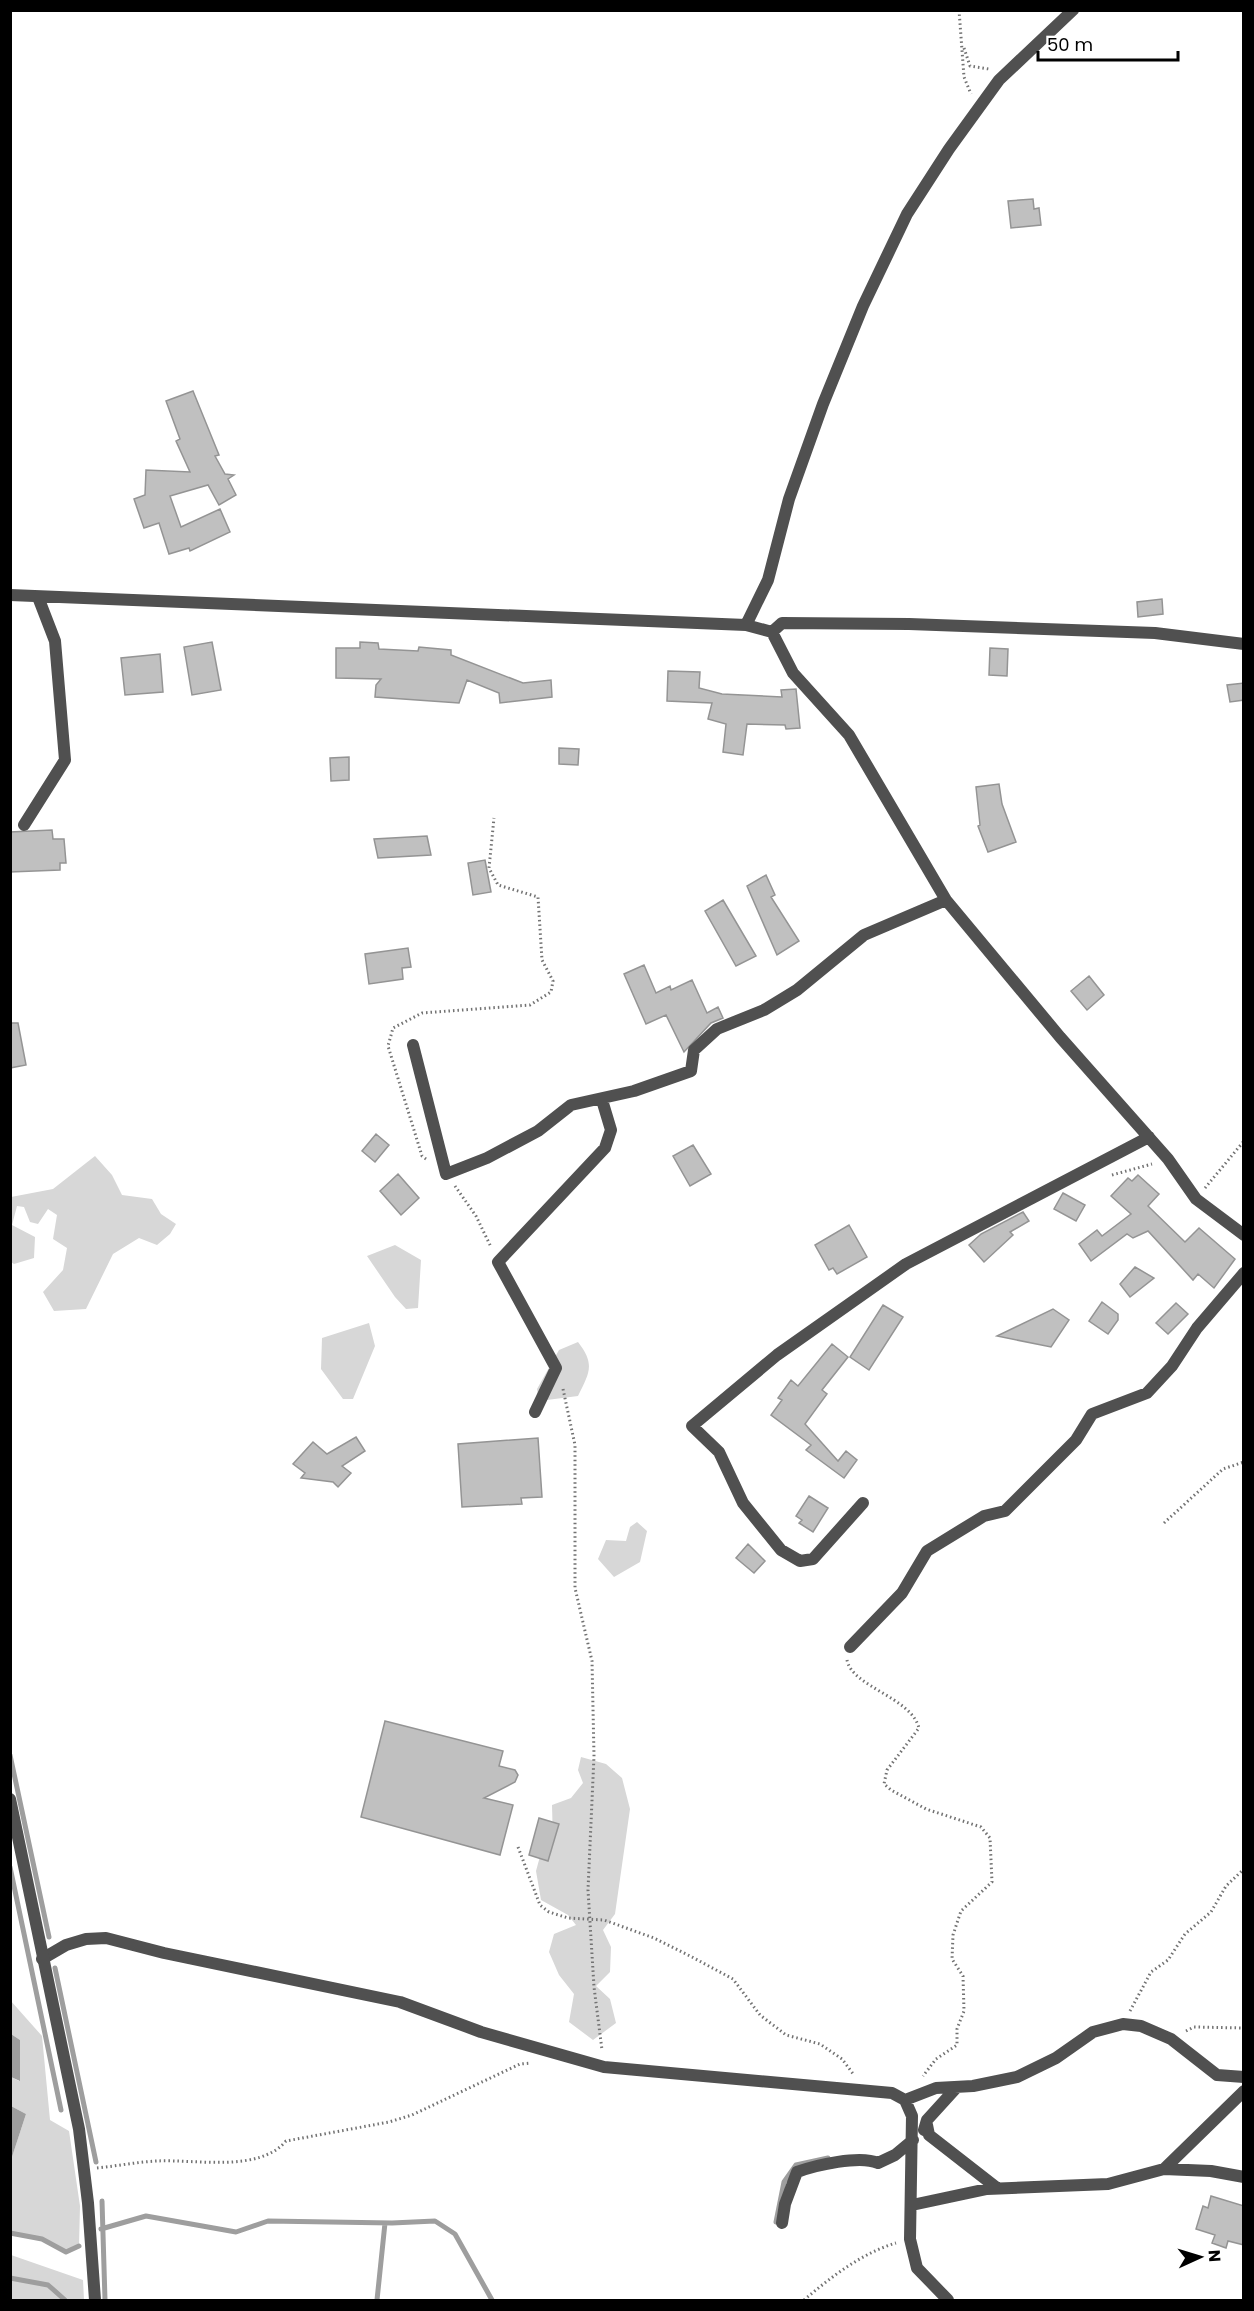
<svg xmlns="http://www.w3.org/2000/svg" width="1254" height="2311" font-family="Poppins,sans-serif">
	<rect width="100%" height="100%" fill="#fff"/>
	<path fill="#d7d7d7" d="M95,1156L112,1175L122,1195L152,1199L161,1214L176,1224L170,1234L157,1245L139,1238L113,1254L86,1309L54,1311L43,1292L63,1270L67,1248L53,1239L57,1215L48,1209L38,1224L30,1222L24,1207L17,1206L12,1225L35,1237L34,1258L14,1264L11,1262V1197L53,1189Z
		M395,1245L421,1260L418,1308L406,1309L395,1297L367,1256Z
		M369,1323L375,1346L353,1399H343L321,1369L322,1338Z
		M578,1342C595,1364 590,1372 578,1396L539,1401L537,1389L559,1350Z
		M637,1522L647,1531L640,1562L614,1577L598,1559L606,1540L626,1541L630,1527Z
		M581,1757L606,1764L622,1778L630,1809L615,1914L603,1930L611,1947L610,1972L596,1986L610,1999L616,2023L593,2040L569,2022L574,1994L559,1975L549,1952L554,1934L576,1925L568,1915L541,1900L536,1871L542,1849L553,1843L552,1805L571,1798L583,1783L578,1770Z
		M10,2000L42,2036L50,2120L69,2131L80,2206L79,2246L66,2252L42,2239L11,2233V2160L26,2114L11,2106V2077L19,2081L20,2040L11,2034Z
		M11,2255L83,2280L84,2300H11Z"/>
	<path fill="#9e9e9e" d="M11,2034L20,2040V2081L11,2077Z
		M11,2106L26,2114L11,2160Z"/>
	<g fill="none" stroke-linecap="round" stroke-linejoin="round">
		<path stroke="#9e9e9e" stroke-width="5" d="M10,1755L49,1937
			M10,1867L61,2110
			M55,1968L96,2162
			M102,2201L105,2300
			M776,2222L784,2182L796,2165L828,2158
			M101,2229L146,2216L236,2232L268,2221L392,2223L435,2221L455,2234L492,2300
			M10,2233L42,2239L66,2252L79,2246
			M10,2278L48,2285L65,2300
			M377,2300L385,2223"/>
	</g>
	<path fill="#c0c0c0" stroke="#949494" stroke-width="1.5" d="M1033,199L1034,209L1039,208L1041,225L1011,228L1008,201Z
		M193,391L219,455L215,456L225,474L234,475L228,479L236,495L219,505L208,485L170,496L181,527L220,509L230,532L190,551L189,548L169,554L159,523L144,528L134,499L145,495L146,470L190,472L176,441L180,439L166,401Z
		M1162,599L1163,614L1138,617L1137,602Z
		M212,642L221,690L192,695L184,647Z
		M360,642L378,643L379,649L418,651L419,647L451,650V655L523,683L551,680L552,697L500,703L499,693L467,680L459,703L375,697L376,685L381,679L336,678V648H360Z
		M990,648L1008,649L1007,676L989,675Z
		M160,654L163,692L125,695L121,658Z
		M668,671L700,672L699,688L722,694L782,697L781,690L796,689L800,728L786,729L785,725L747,724L743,755L723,752L726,724L708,719L712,703L667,701Z
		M1244,683V700L1230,702L1227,685Z
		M559,748L579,749L578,765L559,764Z
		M349,757V780L331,781L330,758Z
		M999,784L1002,804L1016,842L988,852L978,826L980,825L976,787Z
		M52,830L53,839H64L66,863H60V870L10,872V832Z
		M427,836L431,855L378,858L374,839Z
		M485,860L491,892L473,895L468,863Z
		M766,875L775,895L771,897L799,941L777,955L747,886Z
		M723,900L756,956L736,966L705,911Z
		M408,948L411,967L402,968L403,979L369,984L365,954Z
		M644,965L656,993L670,986L671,990L692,980L707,1013L718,1007L723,1018L711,1023L684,1052L666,1015L646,1024L624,974Z
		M1089,976L1104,995L1087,1010L1071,991Z
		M10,1023H18L26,1065L10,1068Z
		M376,1134L389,1145L375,1162L362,1151Z
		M693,1145L711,1174L690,1186L673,1156Z
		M398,1174L419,1198L401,1215L380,1191Z
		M1138,1175L1159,1194L1148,1206L1185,1242L1199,1228L1235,1259L1214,1288L1198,1274L1193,1280L1148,1231L1133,1238L1127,1234L1091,1261L1079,1244L1097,1230L1102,1236L1131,1214L1111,1196L1128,1178L1132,1181Z
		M1063,1193L1085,1205L1076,1221L1054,1209Z
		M1023,1212L1029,1221L1010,1232L1013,1235L984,1262L969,1245L981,1234Z
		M849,1225L867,1257L837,1274L833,1268L829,1270L815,1245Z
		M1135,1267L1154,1278L1130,1297L1120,1284Z
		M1102,1302L1118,1314V1320L1108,1334L1089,1321Z
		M1176,1303L1188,1314L1168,1334L1156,1323Z
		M883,1305L903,1317L869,1370L850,1357Z
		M1053,1309L1069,1320L1051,1347L997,1336Z
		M832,1344L848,1357L822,1390L827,1394L805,1424L838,1461L846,1451L857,1460L844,1478L806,1450L811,1445L771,1415L782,1400L778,1398L791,1380L798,1386Z
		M356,1437L365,1451L342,1466L351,1473L338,1487L333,1482L301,1478L305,1473L293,1464L313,1442L327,1454Z
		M538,1438L542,1497L521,1498L522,1504L462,1507L458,1444Z
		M809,1496L828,1508L813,1532L799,1523L802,1520L796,1516Z
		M748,1544L765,1561L754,1573L736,1558Z
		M385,1721L503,1751L499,1766L515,1770L518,1775L515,1782L484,1798L513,1805L500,1855L361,1817Z
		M539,1818L559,1824L548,1861L529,1855Z
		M1211,2196L1244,2206V2245L1228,2241L1226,2248L1212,2243L1215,2235L1196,2229L1203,2206L1208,2208Z"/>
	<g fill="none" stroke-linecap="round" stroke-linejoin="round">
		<path stroke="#727272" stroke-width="3" stroke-dasharray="1.5 3" stroke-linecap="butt" d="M959,10L964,77L971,94
			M964,48L970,66L989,69
			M426,1159L422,1156L388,1046L393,1028L422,1013L530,1005L551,992L553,981L542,960L538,897L498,885L489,868L494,818
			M1112,1175L1152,1164
			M455,1186L476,1216L491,1247
			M1205,1188L1244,1141
			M563,1389L575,1445V1588L592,1661L594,1756L588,1890L594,1987L602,2050
			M1164,1523L1223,1469L1244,1462
			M847,1660C852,1687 911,1697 919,1728L887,1770L884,1784L891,1790L926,1809L981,1827L990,1838L992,1882L961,1911L953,1935L952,1959L963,1976L964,2011L957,2029V2045L936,2059L923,2076
			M518,1847L540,1905L549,1912L568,1918L604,1920L654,1938L692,1957L733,1979L760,2015L786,2035L820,2044L842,2059L854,2075
			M1130,2011L1151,1972L1168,1960L1185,1934L1211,1912L1226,1886L1244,1869
			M1186,2031L1194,2027L1244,2028
			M97,2168C117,2166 137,2162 157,2161C195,2159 259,2173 286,2141L389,2122L412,2115L520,2064L531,2063
			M804,2300C831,2277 862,2253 896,2243"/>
		<path stroke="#505050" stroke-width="12" d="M10,595L746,625L772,632L793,673L849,735L946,900L1060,1037L1168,1159L1196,1199L1244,1235
			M746,625L768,580L789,499L823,404L863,306L907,214L949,149L999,80L1073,10
			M772,632L782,623L909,624L1155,633L1244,644
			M24,825L65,760L55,641L38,597
			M413,1045L446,1174L487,1158L538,1131L571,1105L634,1091L691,1071L694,1050L717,1029L764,1010L797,990L864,935L946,900
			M535,1412L556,1368L498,1262L605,1148L611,1130L602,1100
			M863,1503L813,1559L800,1561L781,1550L743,1503L719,1452L692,1426L777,1355L906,1264L1149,1137
			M850,1647L902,1593L927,1551L984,1516L1005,1511L1076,1440L1092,1414L1147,1393L1172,1366L1197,1328L1244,1273
			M42,1959L66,1945L86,1939L106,1938L164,1953L400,2002L481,2032L604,2067L892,2093L905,2100L912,2116L910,2239L917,2268L948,2300
			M905,2100L936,2088L973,2086L1017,2077L1056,2058L1093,2032L1123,2024L1141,2026L1171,2039L1217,2075L1244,2077
			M927,2125L929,2135L997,2188
			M924,2130L927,2120L957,2087
			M1164,2169L1211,2171L1244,2177
			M912,2205L987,2189L1108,2184L1164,2169L1244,2091
			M782,2223L785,2204L797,2172C816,2165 860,2155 878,2163L895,2155L913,2140"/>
		<path stroke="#505050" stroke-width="12" d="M10,1799L79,2129L88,2203L95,2300"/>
	</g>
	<rect width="1254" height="2311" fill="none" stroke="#000000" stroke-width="24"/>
	<g transform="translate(1200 2257) rotate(86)" stroke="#ffffff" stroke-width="4.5" paint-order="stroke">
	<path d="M0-4.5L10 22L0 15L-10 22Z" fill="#000000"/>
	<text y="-9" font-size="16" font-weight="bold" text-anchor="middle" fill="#000000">N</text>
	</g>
	<path d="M1038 51v9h140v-9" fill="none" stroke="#000000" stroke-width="3"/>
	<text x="1047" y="51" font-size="18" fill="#000000" stroke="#ffffff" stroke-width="4.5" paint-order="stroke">50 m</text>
</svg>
